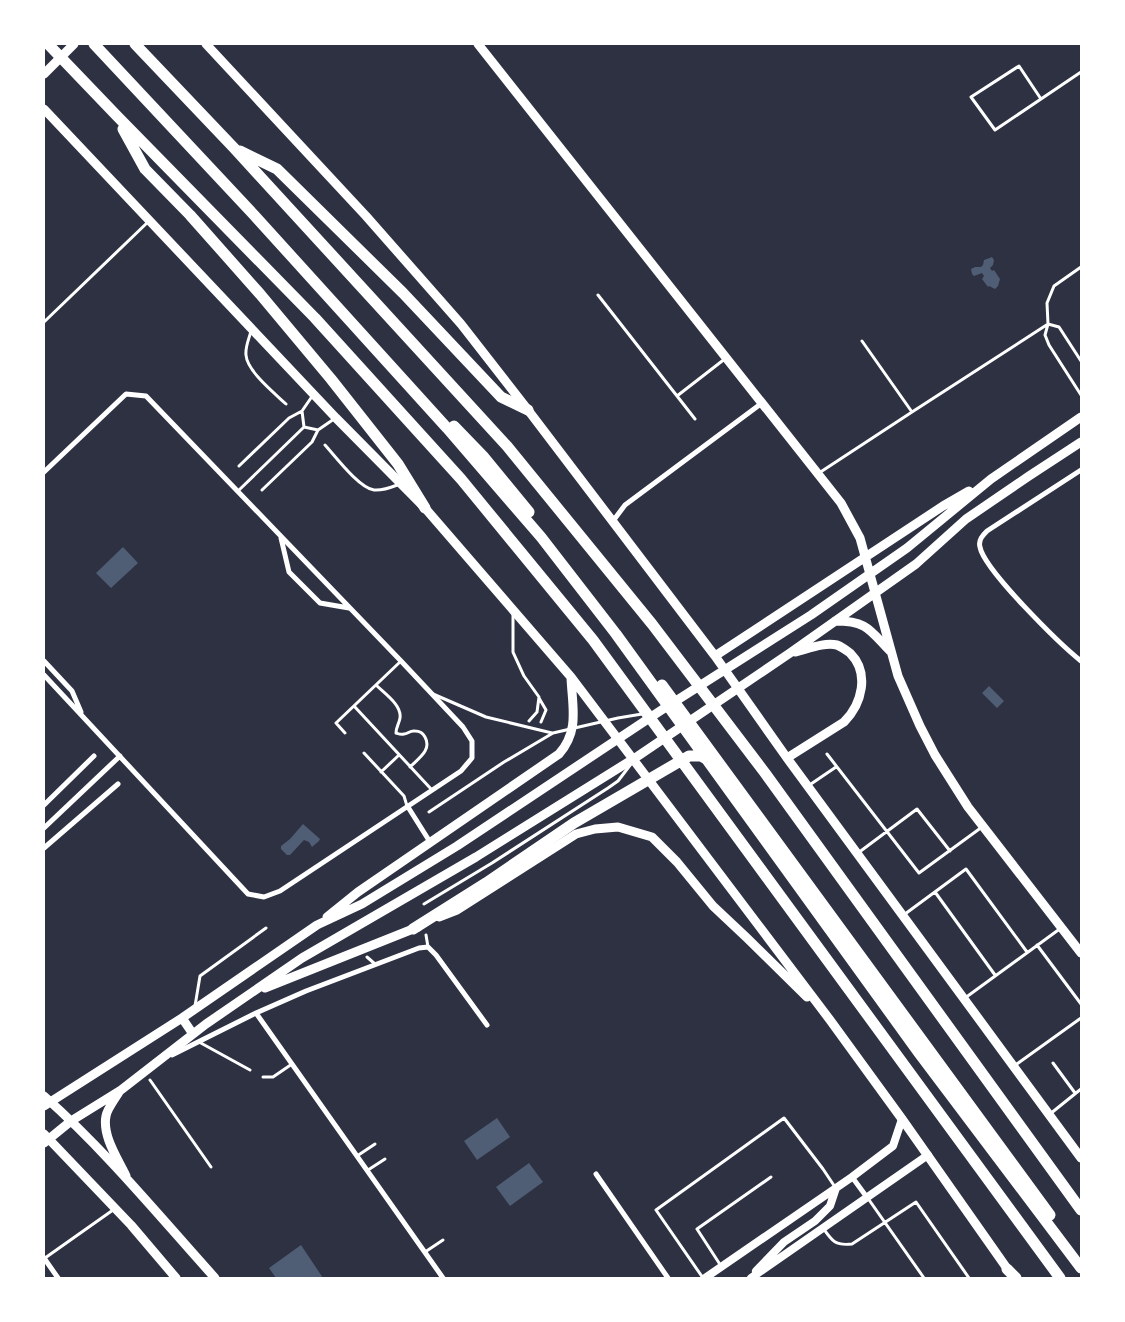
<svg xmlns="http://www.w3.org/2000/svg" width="1125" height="1322" font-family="Karla,sans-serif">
	<rect width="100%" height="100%" fill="#2d3142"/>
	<path fill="#4f5d75" d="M992,257L994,260L993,265L990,268L992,271L994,270L1000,279L998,286L995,289L989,286L988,287L982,279L984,276L982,273L974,276L972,274L971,269L975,267H981L983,265L984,260Z
		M123,547L138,563L111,588L96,573Z
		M989,686L1004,701L997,708L982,693Z
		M303,824L320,839L319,841L312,847L309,842L304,840L290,855H287L281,849V846L290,839Z
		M497,1118L510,1137L477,1160L464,1141Z
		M529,1163L543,1182L510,1206L496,1187Z
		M301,1245L323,1278H276L269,1268Z"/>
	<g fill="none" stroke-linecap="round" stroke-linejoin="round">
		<path stroke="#fff" stroke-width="3" d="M1041,99L1019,66L971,97L995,130L1081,72
			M1081,267L1054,286L1047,303L1048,324L1045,335L1049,345L1081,395
			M598,295L695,419
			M44,322L149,221
			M251,331C249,339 245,347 246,355C247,371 274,393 286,404
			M862,341L912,412L1048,324L1059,327L1081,361
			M677,396L726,358
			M302,411L304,427
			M304,427L318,430
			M325,445C335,456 359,488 374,490C383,491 392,487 400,484
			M239,466L289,418L302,411L313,395
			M819,473L912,412
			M262,490L312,442L318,430L334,419
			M238,491L304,427
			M513,612V652L524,676L539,697L537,712L529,721
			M376,685C384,693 402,705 400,718C399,724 396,727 396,733C399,734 401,735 404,734C408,734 410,730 415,731C420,731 423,733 425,737C432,750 419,758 410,767
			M433,694L486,717L552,733
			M539,698L546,710L541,722
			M354,706L432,790
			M345,733L336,723L401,661
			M364,753L404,796L407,806
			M827,754L919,873L982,827
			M381,772L399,755
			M808,786L836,767
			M429,812L504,762L553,733L618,718L642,714
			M858,853L917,809L950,851
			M935,892L995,975
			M424,904L492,863L608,788L618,781L631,764
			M905,914L966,869L1027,952
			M426,935L428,947
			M1037,945L1081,1004
			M367,957L375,964
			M965,998L1061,928
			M195,1006L200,976L266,928
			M199,1042L250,1070
			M1053,1063L1075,1093
			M1014,1066L1081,1018
			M263,1077H273L292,1064
			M150,1080L211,1167
			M1050,1114L1081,1089
			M357,1156L375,1144
			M368,1170L385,1159
			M867,1197L924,1278
			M823,1228C832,1241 835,1246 852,1244L916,1202L969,1278
			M425,1252L443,1240
			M45,1258L113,1210
			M721,1266L697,1229L771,1177
			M703,1278L656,1210L784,1118L823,1169L835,1187"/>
		<path stroke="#fff" stroke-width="5" d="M1081,470L987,531C983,535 978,540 980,547C984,570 1061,645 1081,661
			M44,472L126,394L146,396L401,661L463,727L472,741V758L461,771L280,891L264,897L248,894L44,675
			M613,521L625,505L762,403
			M281,538L289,572L320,603L349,608
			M44,661L72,691L81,712
			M44,805L94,756
			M408,807L430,842
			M44,828L120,756
			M44,848L118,784
			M256,1013L443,1278
			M172,1055L256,1013L306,991L419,948L428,947L436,955L487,1025
			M596,1174L668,1278
			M852,1177L866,1196
			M44,1258L58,1278"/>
		<path stroke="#fff" stroke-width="8" d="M756,1271L784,1242L815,1221L830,1206L836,1188
			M705,1278L852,1177L893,1146L902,1119
			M751,1278L928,1155"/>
		<path stroke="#fff" stroke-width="9" d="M206,44L366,216L461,324L528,410L715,656L787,758L1081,1158
			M478,44L841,503L860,538L898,676L920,726L935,755L968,807L1081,953
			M44,74L74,44
			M44,109L336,418L425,508L571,677L830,1020L902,1119L1011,1274
			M835,621C867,621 869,629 890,651
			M715,656L943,506L969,491
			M787,758L844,722C862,704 870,673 850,653C846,650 842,647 837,645C824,642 808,649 795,652
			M327,917L358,892L559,754C580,730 572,706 571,677
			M439,917L457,910L576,834L595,829L618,827L652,837L677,862L713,906L747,938L807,997
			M265,988L418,927
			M182,1018L193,1034
			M119,1092C115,1099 107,1109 106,1116C102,1136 118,1159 126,1176
			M44,1096C106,1151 160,1217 215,1278
			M44,1106L182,1018L317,925L362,904L457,846L660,711L811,615L907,548L991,479L1081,417
			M44,1134L131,1225L176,1278
			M44,1143L71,1121L121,1090L206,1024L302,958L476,857L638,756L790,653L916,564L966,519L1029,476L1081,442"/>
		<path stroke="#fff" stroke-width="11" d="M48,44L117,116L315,318L461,479L593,640L1060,1278
			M94,44L254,215L447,428L541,537L616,634L919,1053L1081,1268
			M135,44L234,148L507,446L652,624L765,773L1081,1210
			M123,129L145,169L190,215L260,294L331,379L398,464L425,508
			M240,151L277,169L403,293L501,397L528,410
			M454,426L483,456L529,512
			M662,685L1050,1215
			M413,929L486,883L574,823L689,756H701L708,760
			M1007,1269L1016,1278"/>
	</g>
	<rect width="1125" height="1322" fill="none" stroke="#ffffff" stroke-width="90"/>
</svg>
